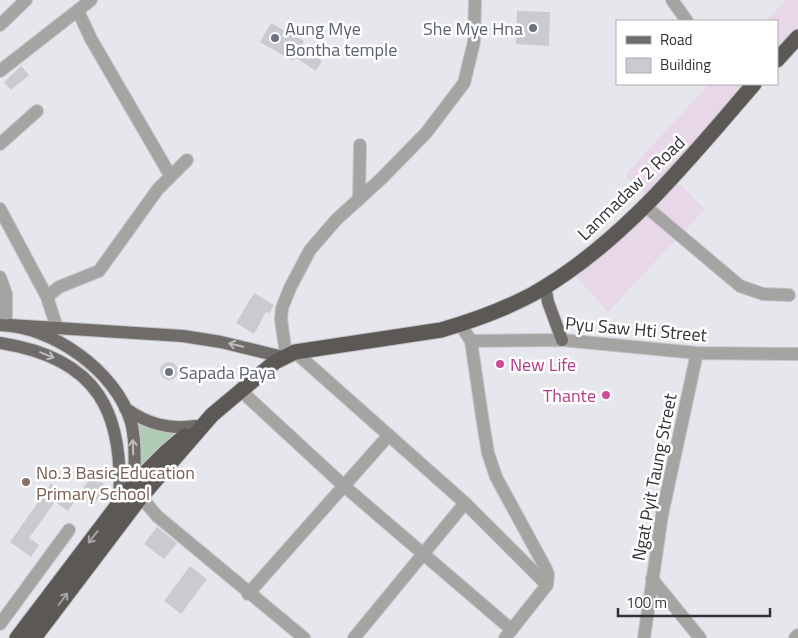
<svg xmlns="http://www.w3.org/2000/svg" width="798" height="638" font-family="'Titillium Web',sans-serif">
	<rect width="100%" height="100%" fill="#e6e7ec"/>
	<path fill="#e8d7e9" d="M786,0H798V41L777,64V21H766Z
		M709,84H759L673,178L705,209L608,312L570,270L651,200L625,175Z"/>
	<path fill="#b0ccb3" d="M134,422L178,432L140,467Z"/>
	<path fill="#cacbd0" d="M517,11L550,12L549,46L516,44Z
		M271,23L304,41L301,47L322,61L316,71L295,57L293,61L260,42Z
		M21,66L29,75L11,90L4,82Z
		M254,293L274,305L269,314L266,312L254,334L236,323Z
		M160 371a9 9 0 1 1 18 0a9 9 0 1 1-18 0Z
		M93,475L107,487L93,505L78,494Z
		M51,484L75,501L68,511L55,502L29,538L39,545L31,557L10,542Z
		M157,527L177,543L164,559L144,544Z
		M190,566L207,579L181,614L164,601Z"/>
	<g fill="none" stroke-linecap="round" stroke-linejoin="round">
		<g stroke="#c2c3c7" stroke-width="14">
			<path id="minor" d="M672,0L687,21
				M78,11L91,39L170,175
				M0,25L26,0
				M0,71L91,0
				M0,144L37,111
				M359,199L360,145
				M644,205L740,286L763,294L789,295
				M0,209L47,297L57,328
				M0,277L6,294V325
				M47,297L59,287L99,271L158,189L187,160
				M460,324L471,341L483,423L488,453L496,477L545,567L548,574L547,585
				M471,341L562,340L697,353L798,354
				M295,352L465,503L547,585L505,638
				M286,355L281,319L282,308L290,288L310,250L336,220L382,178L426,133L464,83L474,42L475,0
				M240,390L344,486L512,630
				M135,490L157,516L304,638
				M652,579L700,638
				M248,594L389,435
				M0,624L69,530
				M354,638L465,503
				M644,638L662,515L697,353
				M795,638L798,635"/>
		</g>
		<g stroke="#c2c3c7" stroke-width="14">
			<path id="major" d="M545,286L548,302L562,340
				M0,325C52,326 116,371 131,422C136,442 135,469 133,490
				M9,325L183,336L221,342L283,357
				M0,343C98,358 125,412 119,505
				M125,408C147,424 169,430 196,426"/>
		</g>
		<g stroke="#c2c3c7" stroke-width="17">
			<path id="highway" d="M777,60L798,37
				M17,638L133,485L166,452L185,436
				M34,638L140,498L212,415L275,362L295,352L441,330C472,321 505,309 533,294C622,244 688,160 754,84"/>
		</g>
		<use href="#minor" stroke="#a6a4a2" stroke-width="12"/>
		<use href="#major" stroke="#6f6c6a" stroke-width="12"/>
		<use href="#highway" stroke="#5c5856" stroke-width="15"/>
	</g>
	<defs><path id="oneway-shaft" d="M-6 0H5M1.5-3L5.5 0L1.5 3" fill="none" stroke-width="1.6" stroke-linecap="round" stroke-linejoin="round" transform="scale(1.25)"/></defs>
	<g stroke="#bebdbc">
		<use href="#oneway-shaft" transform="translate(236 345) rotate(-166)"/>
		<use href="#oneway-shaft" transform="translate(47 355) rotate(22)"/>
		<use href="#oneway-shaft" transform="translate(133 447) rotate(-92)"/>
	</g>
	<g stroke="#a5a3a2">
		<use href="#oneway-shaft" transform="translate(93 537) rotate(128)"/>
		<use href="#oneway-shaft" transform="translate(63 599) rotate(-53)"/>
	</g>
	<g fill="#6b7280" stroke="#fff" stroke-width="2">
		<circle cx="533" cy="28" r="5"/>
		<circle cx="275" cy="38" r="5"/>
		<circle cx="169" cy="372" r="5"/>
	</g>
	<g fill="#d1479c" stroke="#fff" stroke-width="2">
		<circle cx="500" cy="364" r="5"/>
		<circle cx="606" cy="395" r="5"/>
	</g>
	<circle fill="#8d6e63" stroke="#fff" stroke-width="2" cx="26" cy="482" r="5"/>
	<g text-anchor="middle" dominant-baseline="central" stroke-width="5" stroke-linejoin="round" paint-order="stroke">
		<g font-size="18" fill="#5b616d" stroke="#fff" text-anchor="start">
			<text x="285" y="28">Aung Mye<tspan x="285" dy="21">Bontha temple</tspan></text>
			<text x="523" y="28" text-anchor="end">She Mye Hna</text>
			<text x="179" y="372">Sapada Paya</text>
		</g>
		<g font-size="18" fill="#323234" stroke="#fff">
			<text transform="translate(631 188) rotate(-44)">Lanmadaw 2 Road</text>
			<text transform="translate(636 329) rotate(5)">Pyu Saw Hti Street</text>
			<text transform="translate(654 477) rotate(-79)">Ngat Pyit Taung Street</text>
		</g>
		<g font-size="18" fill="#b23c85" stroke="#fff" text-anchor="start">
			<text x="510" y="364">New Life</text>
			<text x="596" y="395" text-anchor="end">Thante</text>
		</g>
		<g font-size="18" fill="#785e54" stroke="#fff" text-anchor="start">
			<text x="36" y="472">No.3 Basic Education<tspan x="36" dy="21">Primary School</tspan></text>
		</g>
	</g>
	<rect x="616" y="20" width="162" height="65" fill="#ffffff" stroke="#adadae"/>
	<rect x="626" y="36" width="25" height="8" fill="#6f6c6a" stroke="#adadae"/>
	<text x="660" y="45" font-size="15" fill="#323234">Road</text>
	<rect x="626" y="58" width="25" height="15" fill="#cacbd0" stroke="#adadae"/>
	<text x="660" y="70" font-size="15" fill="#323234">Building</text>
	<path d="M618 608v8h152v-8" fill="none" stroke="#323234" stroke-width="2.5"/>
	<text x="626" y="608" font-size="15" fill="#323234" stroke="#ffffff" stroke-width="4" paint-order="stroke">100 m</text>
</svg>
